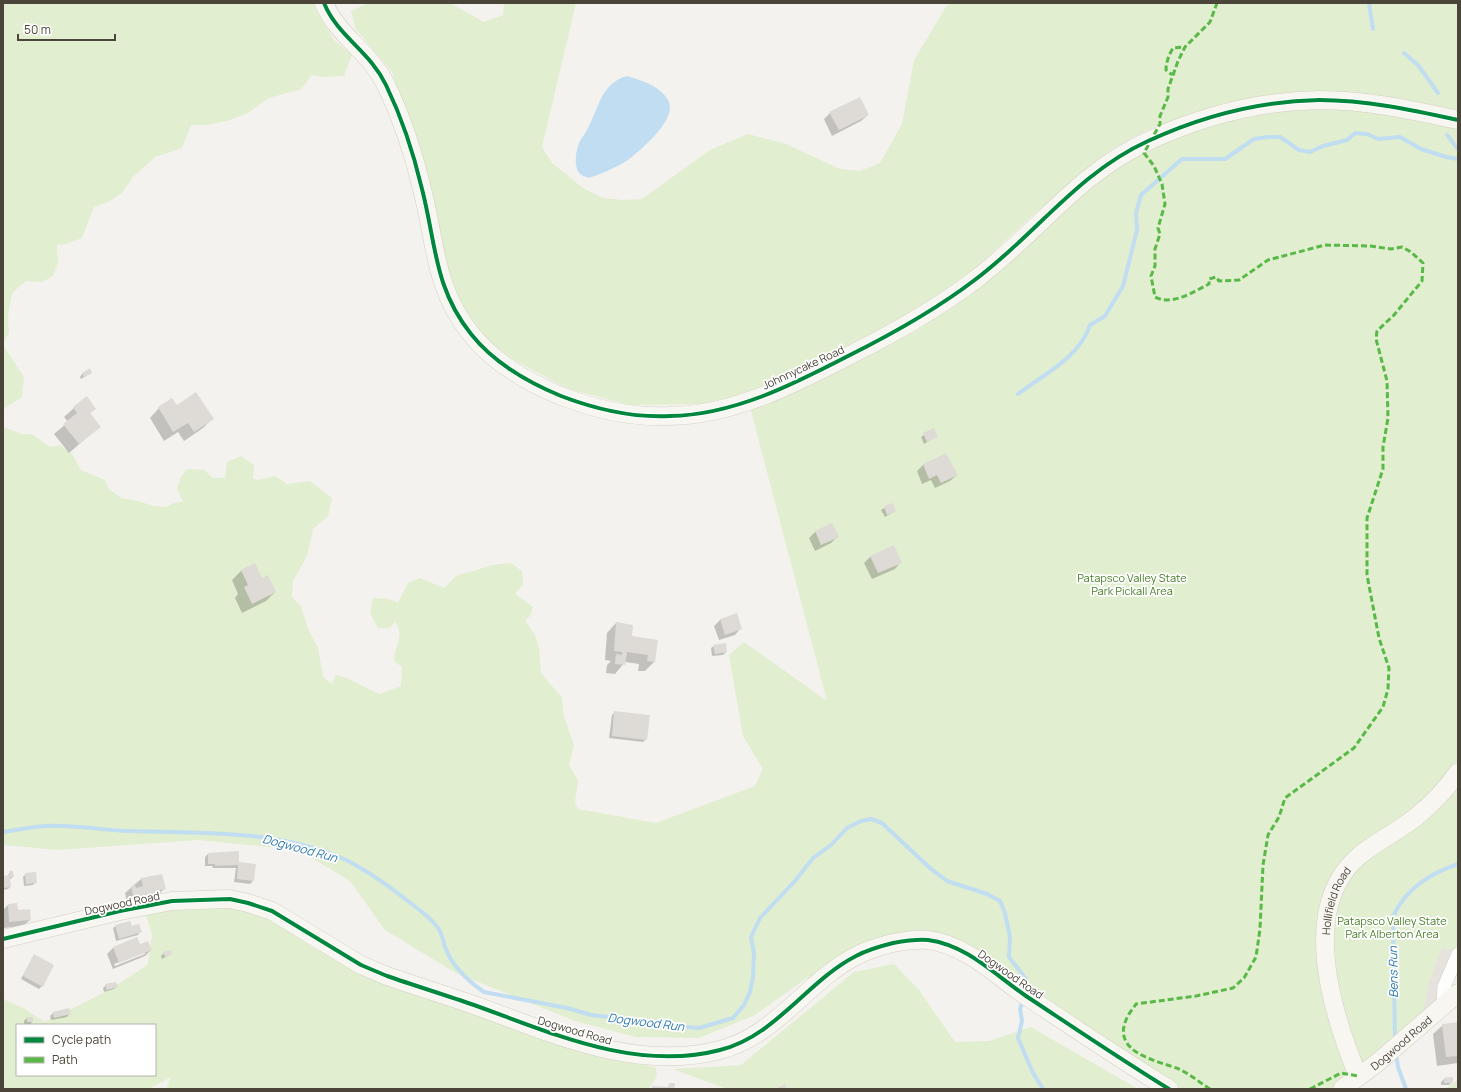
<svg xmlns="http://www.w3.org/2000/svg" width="1461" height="1092" font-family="Manrope,sans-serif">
	<rect width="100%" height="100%" fill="#f4f2ee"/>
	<path fill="#e1eecf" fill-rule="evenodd" d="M3,3H314L317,12L334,40L352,55L344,76L325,77L312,75L301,89L269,98L248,113L227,121L206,125H191L182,148L155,157L133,177L122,193L108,202L94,207L82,238L66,244L57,245L58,263L53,276L42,282L26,281L12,293L8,316L9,332L3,344Z
		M369,3H450L484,22L503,15L504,3H576L542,147L552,163L583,188L603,198L623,200L642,199L710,150L748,134L786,144L840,169L860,171L880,163L902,124L914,60L947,5L959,3H1458V943L1423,1015L1332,1089H1181L929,933L806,985L808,977L755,1015L699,1038L636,1037L575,1021L456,973L385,930L350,881L299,850L198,840L58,850L3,845V427L22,434H32L50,447L60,445L72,454L81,470L105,480L109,489L121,498L138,501L153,506L167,507L174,503L183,502L177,488L181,477L187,469L204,470L213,478H225L227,462L241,456L254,465L253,478L258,480L275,476L287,484L310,481L332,498L328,516L313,529L307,556L293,581L292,597L301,606L308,629L318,648L323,677L332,684L336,675C353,679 364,688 380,694L401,686L402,667L394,661C394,646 406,635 395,622L389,628H378L370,613L373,598L389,599L398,603L408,583L420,578L444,588L456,576L493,565L511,563L522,571L523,584L515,594L533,607L530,616L525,620L535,635L539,648L541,673L562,698L564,717L574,745L569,765L578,781L575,802L578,809L656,823L755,786L763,769L743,736L729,655L744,642L827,701L750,407L797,390L855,363L919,329L984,284L1068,204L1135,154L1172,137L1163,124L1145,131L1110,150L1034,214L950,292L883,328L765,386L711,404L630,405L569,389L510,358L471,325L448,285L434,201L392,72L355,28L351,11Z
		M3,345L24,377L22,397L3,409Z
		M228,905L271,919L312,947L356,970L444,1004L656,1068L657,1076L649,1089H166L171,1077L149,1089H3V999L23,1008L45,1022C80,1005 116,988 148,964L152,935L145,911ZM17,1025H155V1075H17Z
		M894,964L919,990L955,1042L989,1041L1031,1027L1138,1089H727L673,1069L741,1065L854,972Z
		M1458,1080V1089H1445Z"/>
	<path fill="#e6e3df" d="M1442,948L1458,952L1444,993L1424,1010L1428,985Z"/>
	<path fill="#c0ddf1" d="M627,76C642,81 659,85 668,100C679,118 641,150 628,160C617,167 601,174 589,178C587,177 582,176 580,174C573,167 576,149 580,141C582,137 586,133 588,128C599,108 601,83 627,76Z"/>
	<path fill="#0003" fill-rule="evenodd" d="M830,113L868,115L861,121L832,136L824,119Z
		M91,373L81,379L80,377L82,374Z
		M86,397L95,409L89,414L99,427L69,453L54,434L68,422L64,417Z
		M176,406L212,419L203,428L184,441L178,432L164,441L150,418L159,408Z
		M933,429L936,436L924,444L921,437Z
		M946,454L957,475L950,481L935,488L931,480L922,484L917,471L923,465Z
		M892,504L895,511L885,517L881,510Z
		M832,524L838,536L831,543L815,551L809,538L815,532Z
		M870,557L901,562L895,569L872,579L864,563Z
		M254,564L261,579L275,592L266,601L242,613L235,598L238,594L232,580L241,571Z
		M736,614L741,628L735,635L719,640L714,626L720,620Z
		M616,623L630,637L657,641L654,662L645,671H638L639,664L625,662L615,674L606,673L607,665L611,661L605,660L607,633Z
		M714,646L726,652L723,655L712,656L711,648Z
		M615,712L646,739L643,742L609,738L612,715Z
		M208,854L238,862L253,881L250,884L234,882L236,868H213L212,866H205V857Z
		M10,872L13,877L10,879V887L8,889L3,890V878L7,877Z
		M26,874L36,882L33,885L24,886L23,877Z
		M141,879L164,889L159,894L128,906L125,893Z
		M16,904L17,911L30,920L23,926L3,928V910L8,905Z
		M116,926L131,928L140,932L138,935L116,941L113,928Z
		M137,938L140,945L151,950L145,956L113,969L107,954L113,948ZM145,952V954L115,966L114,964Z
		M164,953L171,954L162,959L161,956Z
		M34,955L42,986L39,989L21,979Z
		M106,985L116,987L114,989L104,992L103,988Z
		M69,1010V1014L67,1017L51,1020L50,1016L53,1013Z
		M27,1018H32V1022L30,1025H24V1021Z
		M1458,1023V1063L1437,1066L1433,1034L1443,1025Z
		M1444,1079L1452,1082L1449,1085H1441V1082Z"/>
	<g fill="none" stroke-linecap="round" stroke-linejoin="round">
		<path stroke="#c0ddf1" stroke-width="4" d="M1369,3L1373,29
			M1404,53L1418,65L1438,93
			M1447,135L1458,149
			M1018,394C1043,375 1080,357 1090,325L1105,316L1123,286L1137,230L1136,213L1141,195L1182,159H1225L1254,139L1268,137H1280L1299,150L1310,152L1323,146L1347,140L1355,133L1367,134L1378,139L1400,137L1421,149L1446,157L1458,159
			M3,832C17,830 31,827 45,826C72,824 99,830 126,831C199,833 278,829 346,860C366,870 386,884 404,898C415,907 430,916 438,928C442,934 443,940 445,947C452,966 468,981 484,992L567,1008L591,1015L617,1018L637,1023L699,1028L733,1018L744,1005L750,992L753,977L754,953L751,937L760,918L795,881L813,858L831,845L847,828L861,821L871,819L882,823L931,869L947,881L987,894L1000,901L1005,913L1010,937L1009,957L1026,979L1027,990
			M1023,1000L1020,1009L1022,1021L1018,1038L1033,1073L1043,1089
			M1395,1040L1393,916C1407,888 1429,874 1458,864
			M1396,1053L1398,1067L1406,1089"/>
	</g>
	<path fill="#dedbd6" d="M860,97L869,115L839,130L829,112Z
		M90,368L92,373L84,377L82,373Z
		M196,392L214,419L194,432L188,423L173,432L158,407L172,398L177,405Z
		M87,396L96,409L90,413L101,427L79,444L63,424L77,413L73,407Z
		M934,428L938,437L927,442L923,433Z
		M946,453L958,475L941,483L937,475L929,479L923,464Z
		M893,503L896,511L887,515L884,506Z
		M832,523L839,537L821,545L815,531Z
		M894,545L902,563L878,573L870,556Z
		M255,563L262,578L268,575L276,592L252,604L244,587L248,585L241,570Z
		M737,613L742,629L725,635L720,619Z
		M616,622L633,625L632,636L658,640L655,662L647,661L648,655L627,652L625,665L615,664L616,654L622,655V652L614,651Z
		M726,643L727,652L715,654L713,645Z
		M614,711L650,715L647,740L612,736Z
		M239,851V862L256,864L254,881L237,879L238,865L215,866V864H208V853Z
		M9,871H13L14,877H10L11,887L4,888L3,876L10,875Z
		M36,872L37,883L26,884L25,873Z
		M162,874L166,889L160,890L161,895L134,900L131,886L135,885L136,888L143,886L141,878Z
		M17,903L18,910L30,909L31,920L9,922L8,904Z
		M130,921L132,926L139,924L142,932L119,939L115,925Z
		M137,937L140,944L148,941L152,950L119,963L113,947Z
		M171,950L172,954L165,957L163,952Z
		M34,954L54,965L43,987L23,976Z
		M116,982L118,987L107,990L105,984Z
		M69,1008L71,1014L54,1018L53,1012Z
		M27,1017H33V1022H27Z
		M1458,1022V1056L1446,1057L1442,1024Z
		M1453,1077V1083H1444V1078Z
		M669,1083H675L674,1089H652V1086L668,1087Z
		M785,1084L787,1089H775Z"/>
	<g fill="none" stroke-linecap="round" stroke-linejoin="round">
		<g stroke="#d2d0cb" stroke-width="14">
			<path id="street" d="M1443,1006L1444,987L1458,954"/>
		</g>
		<g stroke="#d3cfc5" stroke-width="19">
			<g id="secondary">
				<path d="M324,3C338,37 369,50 386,85C401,116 414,155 422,189C436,243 434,288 471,334C494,363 527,382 561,396C595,409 633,418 670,416C734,415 794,384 850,355C894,333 937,309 976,279C1036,234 1078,173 1148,141C1202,116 1260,101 1319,100C1366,100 1412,110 1458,120"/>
				<path d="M3,939L120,911L172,901L230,899L248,903L272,911L361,965L387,976C416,986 445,995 474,1005C552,1033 636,1072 720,1050C776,1036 807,981 856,956C867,950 881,946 893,943C904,941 916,939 928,940C967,945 995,975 1026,996C1073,1027 1120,1059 1169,1089"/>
				<path id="s1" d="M1358,1076C1333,1015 1298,908 1359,856C1377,841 1399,831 1417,816C1432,804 1447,788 1458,772"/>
				<path id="s2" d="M1342,1089L1377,1063L1458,993"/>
			</g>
		</g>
		<use href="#street" stroke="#fdfdfc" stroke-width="13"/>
		<use href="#secondary" stroke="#f7f6f1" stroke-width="18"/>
		<path stroke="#58b947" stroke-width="3" stroke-dasharray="6 3" stroke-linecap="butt" d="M1175,73L1171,74L1166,70C1166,62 1169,55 1173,48L1185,47
			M1210,1089C1200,1083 1190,1074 1179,1069C1158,1061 1112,1053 1126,1020C1128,1014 1133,1009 1136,1004L1196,996L1233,988L1244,978L1256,957L1260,929L1263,865L1268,835L1279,817L1285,798L1354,748L1383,707L1388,689L1389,668L1379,638L1367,575V518L1383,469V447L1388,418L1387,381L1376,339L1377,331L1394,315L1422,281L1423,263L1411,252L1402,247L1391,249L1370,246L1325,245L1268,260L1239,280L1219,281L1216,277L1209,279V284C1193,292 1172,306 1155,297L1151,276L1155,266V249L1160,234L1158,228L1165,204L1162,184L1154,166L1144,153L1160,124V116L1168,97V89L1178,61L1185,47L1210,22L1217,3
			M1310,1089L1341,1073L1358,1076"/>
		<g stroke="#fff" stroke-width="6">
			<path id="cycleway" d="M324,3C338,37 369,50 386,85C401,116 414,155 422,189C436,243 434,288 471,334C494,363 527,382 561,396C595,409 633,418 670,416C734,415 794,384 850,355C894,333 937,309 976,279C1036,234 1078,173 1148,141C1202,116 1260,101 1319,100C1366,100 1412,110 1458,120
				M3,939L120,911L172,901L230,899L248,903L272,911L361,965L387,976C416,986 445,995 474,1005C552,1033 636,1072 720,1050C776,1036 807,981 856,956C867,950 881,946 893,943C904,941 916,939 928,940C967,945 995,975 1026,996C1073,1027 1120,1059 1169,1089"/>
		</g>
		<use href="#cycleway" stroke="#00873e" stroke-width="4"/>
	</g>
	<g text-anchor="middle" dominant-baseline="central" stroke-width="3.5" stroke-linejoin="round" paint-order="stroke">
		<g font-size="11" fill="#4b4439" stroke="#fff">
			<text transform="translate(803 367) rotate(-25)">Johnnycake Road</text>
			<text stroke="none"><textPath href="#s1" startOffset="182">Hollifield Road</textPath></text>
			<text transform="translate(122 903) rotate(-12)">Dogwood Road</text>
			<text transform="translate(1011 974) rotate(35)">Dogwood Road</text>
			<text transform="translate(575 1030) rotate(16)">Dogwood Road</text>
			<text stroke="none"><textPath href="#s2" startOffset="75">Dogwood Road</textPath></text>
		</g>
		<g font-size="11" fill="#4a7f2a" stroke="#fff">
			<text x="1132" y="577">Patapsco Valley State<tspan x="1132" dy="13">Park Pickall Area</tspan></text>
			<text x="1392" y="920">Patapsco Valley State<tspan x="1392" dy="13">Park Alberton Area</tspan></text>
		</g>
		<g font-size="12" font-style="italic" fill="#2e7ab2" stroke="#fff">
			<text transform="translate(300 848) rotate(15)">Dogwood Run</text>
			<text transform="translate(1393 972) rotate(-91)">Bens Run</text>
			<text transform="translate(646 1022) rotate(7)">Dogwood Run</text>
		</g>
	</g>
	<rect width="1461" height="1092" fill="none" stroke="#4b4439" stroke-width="8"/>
	<rect x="16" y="1024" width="140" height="52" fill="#ffffff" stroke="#b7b4b0"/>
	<rect x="24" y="1037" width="20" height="6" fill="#00873e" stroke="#b7b4b0"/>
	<text x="52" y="1044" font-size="12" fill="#4b4439">Cycle path</text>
	<rect x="24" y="1057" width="20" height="6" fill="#58b947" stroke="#b7b4b0"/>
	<text x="52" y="1064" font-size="12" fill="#4b4439">Path</text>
	<path d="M18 34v6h97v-6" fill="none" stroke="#4b4439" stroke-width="2"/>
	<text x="24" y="34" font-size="12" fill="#4b4439" stroke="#ffffff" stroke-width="3" paint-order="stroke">50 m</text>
</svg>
